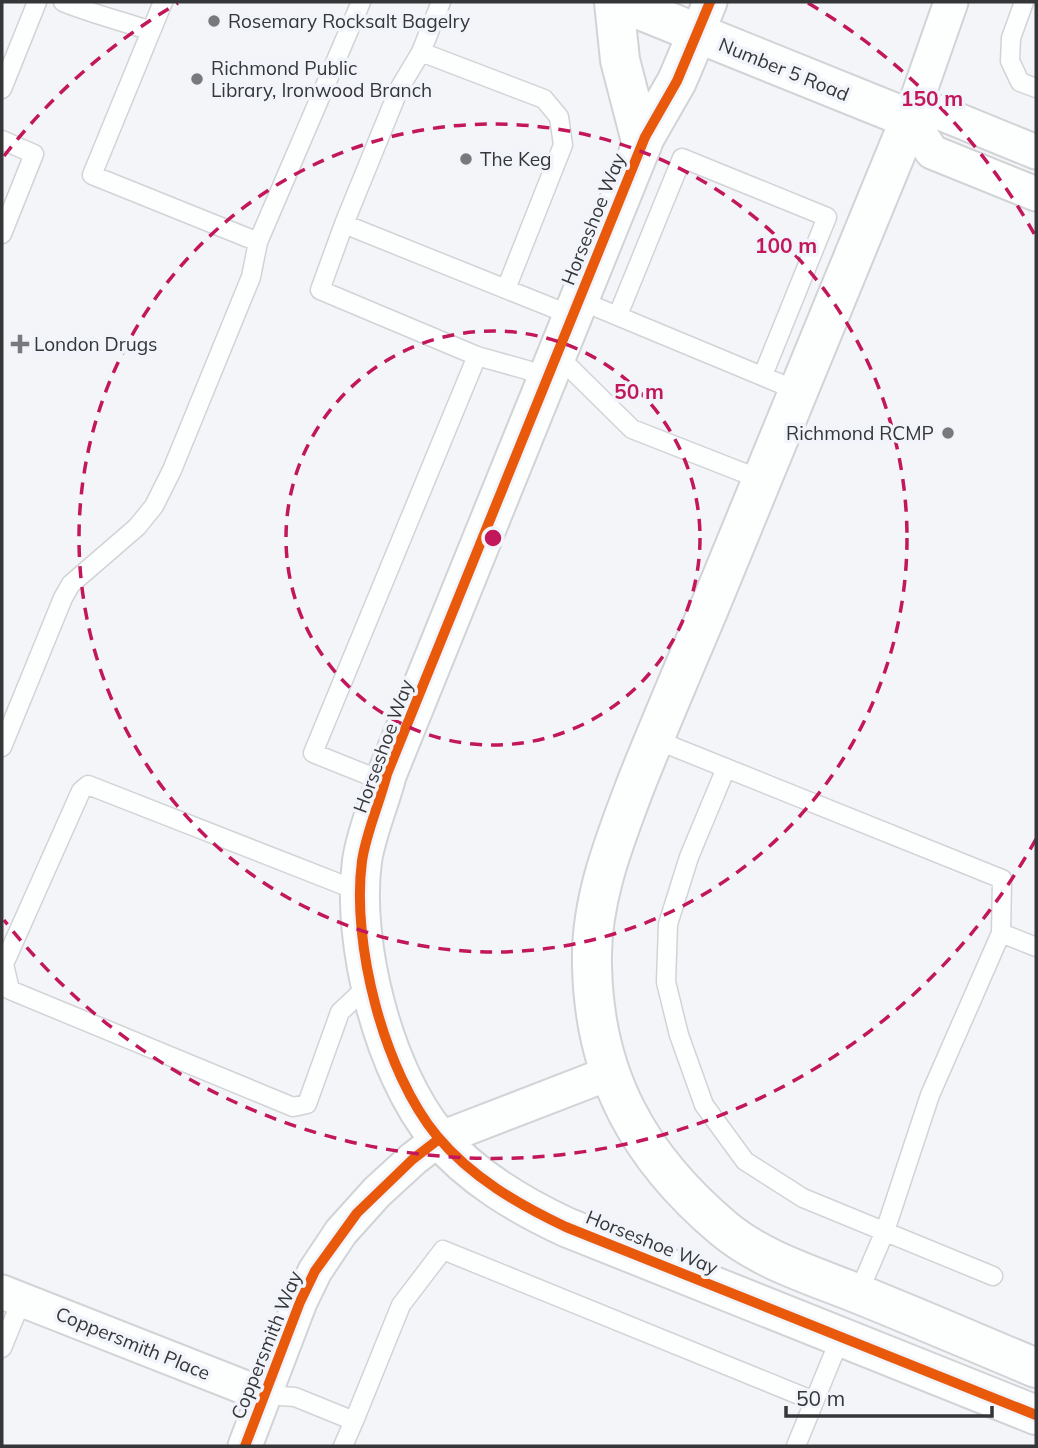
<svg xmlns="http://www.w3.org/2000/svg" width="1038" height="1448" font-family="Mulish,sans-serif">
	<rect width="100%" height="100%" fill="#f4f5f9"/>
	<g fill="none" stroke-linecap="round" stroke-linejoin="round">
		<g stroke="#d2d3d6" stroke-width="21">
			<path id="service" d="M63,2C92,14 122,21 151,31
				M163,2L92,175L258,242
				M441,2L421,52L399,89L344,224L573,316
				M1024,2L1011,38L1010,61L1020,82L1036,88
				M421,52L544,99L559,117L563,145L506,289
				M2,89L37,2
				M2,140L34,154L2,234
				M344,224L320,290L477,356L527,370L547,379
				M579,300L798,391
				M618,315L682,158L827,217L763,375
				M557,355L632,429L762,480
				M654,739L1002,879L1001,933L1036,947
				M2,747L63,598L71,584L137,527L154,506L172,470L251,277L258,242L361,2
				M726,768L689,857L668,924L666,982L679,1035L704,1105L745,1161L803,1198L993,1276
				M385,782L313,753L477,356
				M361,892L88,785L81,791L4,964L10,990L293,1107L307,1104L340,1012L370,984
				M858,1294L885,1231L930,1095L1001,933
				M2,1348L22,1299
				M264,1395L295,1397L354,1421L343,1446
				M354,1421L401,1305L443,1250L814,1401
				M796,1446L841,1336"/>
		</g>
		<g stroke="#d2d3d6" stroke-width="37">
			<path id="minor" d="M697,34L710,2
				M910,119L932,152L1036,194
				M910,119L938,112L1036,152
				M910,119L951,2
				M2,1292L264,1395
				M245,1446L300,1302L315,1271L341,1232L377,1192L413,1159L439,1139L610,1073"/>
		</g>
		<g stroke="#d2d3d6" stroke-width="42">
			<path id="tertiary" d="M614,2L620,60L642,145
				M620,2L910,119C842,283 776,447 708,611C684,668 659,726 636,784C614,842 590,902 592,965C594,1076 639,1157 723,1228C761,1260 811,1275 856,1293C916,1317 976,1343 1036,1368
				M697,34L677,81L645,137L387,774C380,802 366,833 362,861C351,943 384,1072 437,1136C471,1177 519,1205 566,1227L1036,1415"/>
		</g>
		<use href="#service" stroke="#fdfefe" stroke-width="18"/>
		<use href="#minor" stroke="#fdfefe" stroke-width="33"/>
		<use href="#tertiary" stroke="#fdfefe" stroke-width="38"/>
		<g stroke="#f2f4fb" stroke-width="15">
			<path id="cycleway" d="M710,2L677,81L645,137L387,774C380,802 366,833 362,861C351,943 384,1072 437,1136C471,1177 519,1205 566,1227L1036,1415
				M245,1446L300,1302L315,1271L357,1213L413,1159L439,1139"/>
		</g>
		<use href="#cycleway" stroke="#e8590c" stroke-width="10"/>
	</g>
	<g fill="none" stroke="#c2185b" stroke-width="3.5" stroke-dasharray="12 9">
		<circle cx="493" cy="538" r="207"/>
		<circle cx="493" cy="538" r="414"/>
		<path d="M1036 839A621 621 0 0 1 4 920M4 156A621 621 0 0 1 178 3M808 3A621 621 0 0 1 1036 237"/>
	</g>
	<g fill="#78797c" stroke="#f2f4fb" stroke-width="2.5">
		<circle cx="214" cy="21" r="7"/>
		<circle cx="197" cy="79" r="7"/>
		<circle cx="466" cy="159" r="7"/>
		<path d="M16.5 333.5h7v7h7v7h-7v7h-7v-7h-7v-7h7z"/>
		<circle cx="948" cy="433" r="7"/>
	</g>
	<g text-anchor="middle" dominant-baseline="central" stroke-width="7" stroke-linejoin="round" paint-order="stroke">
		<g font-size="19" fill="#353638" stroke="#f2f4fb" text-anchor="start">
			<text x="228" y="21">Rosemary Rocksalt Bagelry</text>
			<text x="211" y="68">Richmond Public<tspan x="211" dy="22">Library, Ironwood Branch</tspan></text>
			<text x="480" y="159">The Keg</text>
			<text x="34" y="344">London Drugs</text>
			<text x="934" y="433" text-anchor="end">Richmond RCMP</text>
		</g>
		<g font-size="19" fill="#353638" stroke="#f2f4fb">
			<text transform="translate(784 69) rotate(22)">Number 5 Road</text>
			<text transform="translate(593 219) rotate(-68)">Horseshoe Way</text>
			<text transform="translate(383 746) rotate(-70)">Horseshoe Way</text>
			<text transform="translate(652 1242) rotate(22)">Horseshoe Way</text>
			<text transform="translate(133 1343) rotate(22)">Coppersmith Place</text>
			<text transform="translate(266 1345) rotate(-68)">Coppersmith Way</text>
		</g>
	</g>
	<circle cx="493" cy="538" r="10" fill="#c2185b" stroke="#f2f4fb" stroke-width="3.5"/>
	<g font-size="21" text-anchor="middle" font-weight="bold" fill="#c2185b" stroke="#f2f4fb" stroke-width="7" stroke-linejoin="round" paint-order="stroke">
		<text x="932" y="106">150 m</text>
		<text x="786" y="253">100 m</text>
		<text x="639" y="399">50 m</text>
	</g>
	<rect width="1038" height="1448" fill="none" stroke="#353638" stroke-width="7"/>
	<path d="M786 1406v10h206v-10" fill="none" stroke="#353638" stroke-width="3.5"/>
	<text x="796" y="1406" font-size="21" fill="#353638" stroke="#f2f4fb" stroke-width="5" paint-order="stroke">50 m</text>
</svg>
